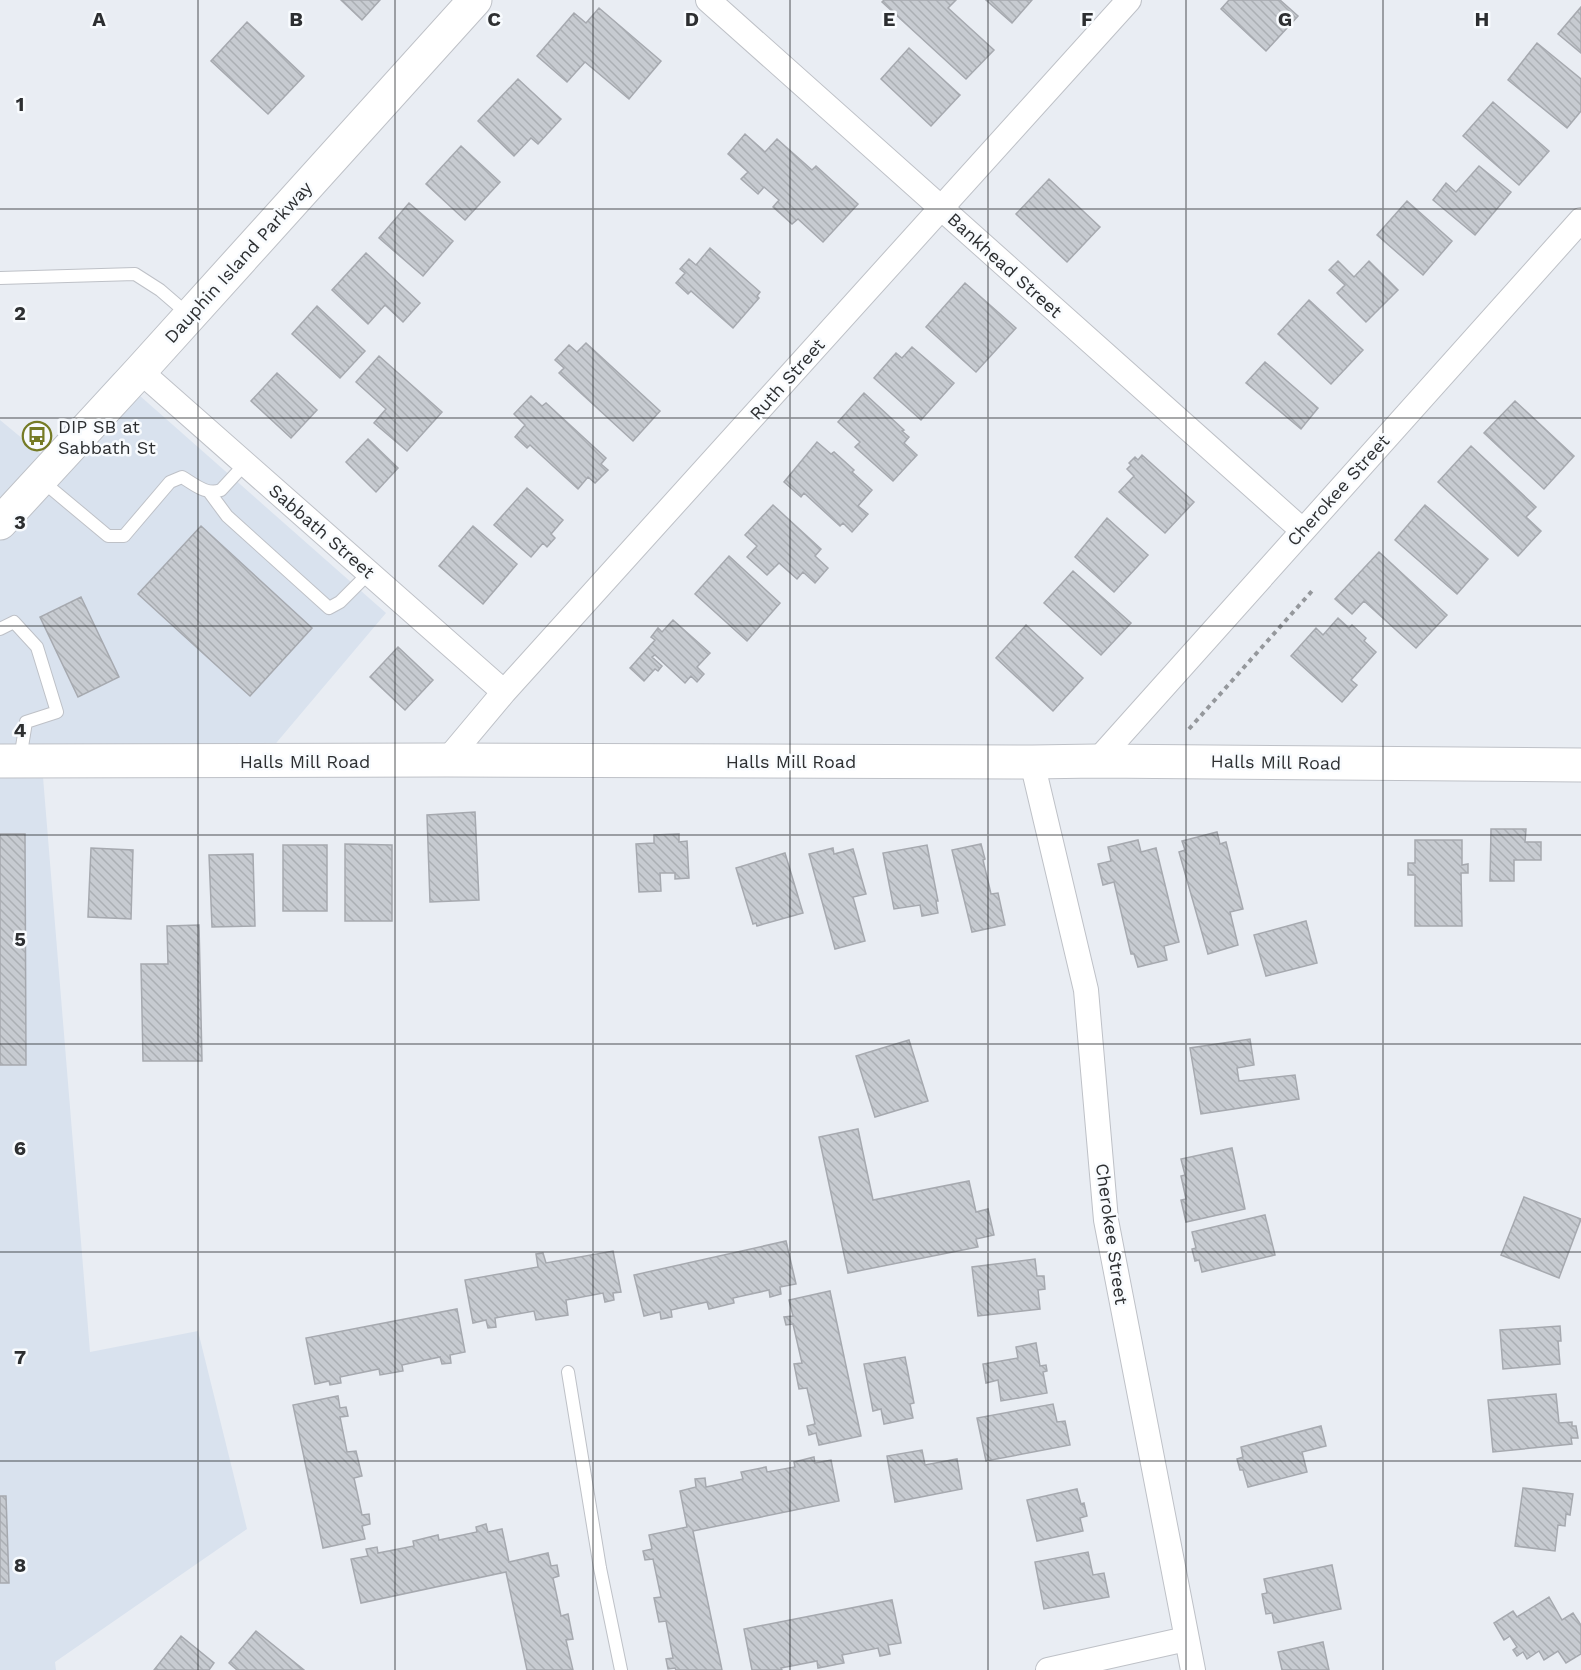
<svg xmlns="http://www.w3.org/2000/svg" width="1581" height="1670" font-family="'Work Sans',sans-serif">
	<defs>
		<pattern id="building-back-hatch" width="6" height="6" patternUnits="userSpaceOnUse" patternTransform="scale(1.5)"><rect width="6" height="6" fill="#c7cbd1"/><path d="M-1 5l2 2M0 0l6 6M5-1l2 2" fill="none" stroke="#abafb4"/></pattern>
	</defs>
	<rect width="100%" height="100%" fill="#e9edf3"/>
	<path fill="#d9e2ee" d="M114,373L386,613L250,774L43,777L90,1352L198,1331L247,1529L55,1662L56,1670H0V420L41,454Z"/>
	<path fill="url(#building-back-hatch)" stroke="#a6a9af" stroke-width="1.5" d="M341,0H380L362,20Z
		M884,0H956L948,8L994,50L966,79L882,2Z
		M986,0H1032L1012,23Z
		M1229,0H1280L1298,16L1266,51L1221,9Z
		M1581,7V53L1558,34Z
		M599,8L661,61L629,99L585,62L567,82L537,56L574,13L586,23Z
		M247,22L304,76L268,114L211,61Z
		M1537,43L1581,79V111L1567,128L1508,80Z
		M909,48L960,95L931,126L881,79Z
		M518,79L561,119L538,144L531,138L514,156L478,121Z
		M1493,102L1549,151L1519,185L1463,136Z
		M745,134L765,152L777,139L812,170L816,166L858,204L823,242L798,219L792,224L773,207L779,200L764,187L758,194L741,179L748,172L728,154Z
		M461,146L500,182L465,220L426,184Z
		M1479,166L1511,192L1475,235L1433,200L1446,183L1456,192Z
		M1049,179L1100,227L1067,262L1016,214Z
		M1407,201L1452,241L1423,275L1377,235Z
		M409,203L453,241L423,276L379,238Z
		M710,248L760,292L757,296L759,298L733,328L691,291L688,294L676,283L685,273L680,269L689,259L696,265Z
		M366,253L420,303L403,322L385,305L368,324L332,290Z
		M1338,261L1354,277L1369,261L1398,290L1366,322L1337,293L1345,285L1329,270Z
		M965,283L1016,328L976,372L926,327Z
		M1309,300L1363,350L1331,384L1278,334Z
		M317,306L365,351L340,378L292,334Z
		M586,343L660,411L633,441L559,373L564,368L555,360L569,345L577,352Z
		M912,347L954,383L921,420L874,378L896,353L902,358Z
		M379,356L442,412L407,451L374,423L386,409L356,382Z
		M1265,362L1318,408L1301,429L1246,383Z
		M277,373L317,410L291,438L251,401Z
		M864,393L904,430L902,431L909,437L904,443L917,455L893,481L855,447L860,442L838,422Z
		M531,396L542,406L546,403L606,458L601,464L608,470L595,483L588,477L578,489L530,445L527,448L515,437L525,425L514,414Z
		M1515,401L1574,456L1544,489L1484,433Z
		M368,439L398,468L376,492L346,462Z
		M817,442L831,454L834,452L854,470L852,472L872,490L858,506L868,514L852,532L843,523L840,526L804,493L801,497L784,482Z
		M1471,446L1536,507L1526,517L1541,531L1518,556L1438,482Z
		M1142,455L1194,502L1165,533L1119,492L1134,476L1127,469L1131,465L1129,463L1135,457L1138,460Z
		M527,488L563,520L551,534L555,538L547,547L543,543L531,557L494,525Z
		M773,505L821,549L815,556L828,568L815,583L803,572L797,579L779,563L767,575L747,557L757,546L745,535Z
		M1425,505L1488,559L1457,594L1395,540Z
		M1107,518L1148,555L1114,592L1075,557Z
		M201,526L312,628L250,696L138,594Z
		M473,526L517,564L483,604L439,566Z
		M1379,552L1447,615L1416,648L1364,601L1352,614L1335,599Z
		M729,556L780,603L747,641L695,594Z
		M1073,571L1131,623L1101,655L1044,603Z
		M81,597L119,677L78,697L40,617Z
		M1338,618L1349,628L1352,625L1366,638L1364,641L1376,652L1351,680L1357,685L1342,702L1291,656L1316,628L1323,635Z
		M673,620L710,653L697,667L704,674L697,682L691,676L685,683L655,655L652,657L662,666L658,671L655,669L644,681L630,668L655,640L651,637L658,628L662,632Z
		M1026,625L1083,678L1053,711L996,658Z
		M398,647L433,680L405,710L370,677Z
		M475,812L479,900L430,902L427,815Z
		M1491,829H1526L1525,842H1541V860H1514V881H1490Z
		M1217,832L1220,844L1226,842L1243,909L1230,912L1238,945L1208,954L1179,852L1185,850L1182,841Z
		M0,834H25L26,1065H0Z
		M679,834V842L687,841L689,878L675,879V873H660L661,891L639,892L636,844L654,843V835Z
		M1138,840L1141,852L1156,848L1179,942L1164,946L1167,960L1138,967L1134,954H1131L1114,882L1103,885L1098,864L1111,861L1108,847Z
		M1415,840H1462V865L1468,864V873H1461L1462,926H1415V875H1408V863H1415Z
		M345,844L392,845V921H345Z
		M981,844L985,859L983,860L991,894L998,893L1005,925L972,932L952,850Z
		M283,845H327V911H283Z
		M927,845L938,901H936L938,913L922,916L920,905L894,909L883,853Z
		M91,848L133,850L131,919L88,917Z
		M833,848L834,854L853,849L866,894L853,897L865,941L835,949L809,854Z
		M785,853L803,913L757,926L756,923L753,924L736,868Z
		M253,854L255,926L212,927L209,855Z
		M1306,921L1317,963L1266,976L1254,935Z
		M199,925L202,1061H143L141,964H168L167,926Z
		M1250,1039L1254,1065L1237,1068L1239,1081L1295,1075L1299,1099L1201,1114L1190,1048Z
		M909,1040L928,1101L875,1117L856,1056Z
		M858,1129L873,1200L969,1181L976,1212L988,1209L994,1235L976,1239L978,1247L848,1273L819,1137Z
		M1232,1148L1245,1209L1186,1222L1181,1200L1186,1199L1181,1176L1185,1175L1181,1159Z
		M1524,1197L1581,1219L1559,1278L1501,1255Z
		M1265,1215L1275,1255L1202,1272L1199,1260L1195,1261L1192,1249L1196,1248L1192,1232Z
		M786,1241L796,1284L780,1287L781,1294L770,1297L769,1290L733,1298L734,1303L709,1309L707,1302L671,1310L672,1317L661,1319L660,1312L644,1316L634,1275Z
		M613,1251L621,1292L613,1293L614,1300L605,1302L603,1293L566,1300L568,1315L536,1320L534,1311L495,1318L496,1327L488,1328L486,1320L473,1323L465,1280L538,1267L536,1254L543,1253L546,1263Z
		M1035,1259L1037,1276H1044L1045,1289L1038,1290L1040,1309L978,1316L972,1267Z
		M830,1291L861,1436L819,1445L816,1433L809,1435L807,1426L815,1424L807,1388L799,1389L794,1364L802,1363L793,1324L786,1325L784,1317L793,1316L789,1300Z
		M457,1309L465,1352L450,1355L451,1363L442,1364L440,1357L402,1365L403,1371L380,1375L379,1369L340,1377L341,1383L330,1385L329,1381L315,1384L306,1338Z
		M1560,1326L1561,1341H1558L1560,1364L1503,1369L1500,1330Z
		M1036,1343L1040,1366L1046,1365L1047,1371L1043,1372L1047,1393L1001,1401L998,1380L986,1383L983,1364L1018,1358L1016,1347Z
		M905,1357L914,1403L910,1404L913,1418L884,1424L881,1409L873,1411L864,1364Z
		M1556,1394L1559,1423L1572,1422V1426H1576L1578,1438H1571L1572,1444L1493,1452L1488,1400Z
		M338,1396L340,1408L346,1407L348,1416L340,1417L347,1452L356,1451L362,1476L354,1478L362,1515L369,1514L370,1524L362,1526L365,1539L323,1548L293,1405Z
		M1053,1404L1057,1422L1065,1421L1070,1445L986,1461L977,1418Z
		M1321,1426L1326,1446L1302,1452L1307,1472L1248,1487L1243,1470H1240L1237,1459L1243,1457L1241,1447Z
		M922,1450L925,1465L957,1459L962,1489L895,1502L887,1456Z
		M814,1457L815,1463L831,1460L839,1501L693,1531L722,1670H676L675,1668L668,1669L666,1659L673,1658L666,1621L659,1622L654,1598L661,1597L653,1559L645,1560L643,1551L652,1549L649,1535L687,1527L680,1491L696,1487L695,1479L705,1478L706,1487L743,1479L741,1472L766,1467L767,1472L795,1467L794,1462Z
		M1523,1488L1573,1494L1570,1515L1566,1514L1565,1526L1558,1525L1555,1551L1515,1546Z
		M1077,1489L1081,1504L1084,1503L1087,1516L1080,1518L1083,1531L1037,1541L1027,1500Z
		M0,1496H6L9,1583H0Z
		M486,1524L488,1532L502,1529L509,1562L548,1553L551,1566L557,1565L559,1576L553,1578L561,1616L568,1614L573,1639L566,1640L573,1670H527L506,1572L361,1603L351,1559L368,1556L366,1549L377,1547L378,1553L414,1546L413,1541L438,1535L439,1540L477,1532L476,1527Z
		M1088,1552L1093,1575L1104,1573L1109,1597L1044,1609L1035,1562Z
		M1332,1565L1341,1609L1274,1623L1272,1613L1266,1614L1262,1594L1267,1593L1264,1579Z
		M1549,1597L1562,1620L1573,1613L1581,1625V1654L1566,1663L1558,1651L1544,1660L1539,1651L1527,1659L1523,1652L1517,1656L1513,1650L1517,1647L1510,1636L1504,1640L1494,1623L1513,1611L1517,1617Z
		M892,1600L901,1643L888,1645L890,1654L880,1656L878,1648L842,1655L844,1663L818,1668L817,1661L781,1668L782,1670H752L744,1629Z
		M256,1631L304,1670H237L229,1663Z
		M181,1636L214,1663L209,1670H154Z
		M1323,1642L1329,1670H1282L1278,1652Z"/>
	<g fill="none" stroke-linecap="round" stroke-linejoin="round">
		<g stroke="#bec1c7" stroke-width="14">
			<path id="lane" d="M0,278L135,274L160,290L189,315
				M41,480L108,536H124L170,482L182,477C194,484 207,496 221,490L245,464
				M210,493L227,516L329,608L340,602L369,573
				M0,629L14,622L37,647L57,712L26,722L20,759
				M568,1372L600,1568L621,1670"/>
		</g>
		<g stroke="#bec1c7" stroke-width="26">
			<path id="street" d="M708,0L1302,530
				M140,371L504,692
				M447,760L504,692L1129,0
				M1097,761L1581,220
				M1032,762L1086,990L1106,1220L1193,1670
				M1048,1670L1186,1639"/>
		</g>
		<g stroke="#bec1c7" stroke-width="35">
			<path id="secondary" d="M0,523L140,371L475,0
				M0,761L447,760L1032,762L1097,761L1581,765"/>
		</g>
		<path stroke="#95989c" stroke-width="4" stroke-dasharray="4.5 4.5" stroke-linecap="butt" d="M1189,729L1312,591"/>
		<use href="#lane" stroke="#fff" stroke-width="12"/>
		<use href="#street" stroke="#fff" stroke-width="24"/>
		<use href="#secondary" stroke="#fff" stroke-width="33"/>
	</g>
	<path fill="none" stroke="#2d2f31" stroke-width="1.5" stroke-opacity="0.55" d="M198,0V1670M395,0V1670M593,0V1670M790,0V1670M988,0V1670M1186,0V1670M1383,0V1670M0,209H1581M0,418H1581M0,626H1581M0,835H1581M0,1044H1581M0,1252H1581M0,1461H1581"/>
	<defs>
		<g id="bus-ring" transform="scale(1.5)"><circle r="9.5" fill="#f8fbfe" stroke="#757b25" stroke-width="1.5"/><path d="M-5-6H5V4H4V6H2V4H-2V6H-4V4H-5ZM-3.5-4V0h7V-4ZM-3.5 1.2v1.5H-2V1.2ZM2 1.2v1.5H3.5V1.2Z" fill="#757b25"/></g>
	</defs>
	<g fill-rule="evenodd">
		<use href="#bus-ring" x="37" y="436"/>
	</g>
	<g text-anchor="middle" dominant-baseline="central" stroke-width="5" stroke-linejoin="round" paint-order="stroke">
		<g font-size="18" fill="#2d2f31" stroke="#f8fbfe">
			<text transform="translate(238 262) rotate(-48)">Dauphin Island Parkway</text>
			<text transform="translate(1005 265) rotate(42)">Bankhead Street</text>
			<text transform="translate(787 379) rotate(-48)">Ruth Street</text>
			<text transform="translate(1338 490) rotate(-48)">Cherokee Street</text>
			<text transform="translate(322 531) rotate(41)">Sabbath Street</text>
			<text x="305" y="761">Halls Mill Road</text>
			<text x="791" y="761">Halls Mill Road</text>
			<text transform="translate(1276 762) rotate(1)">Halls Mill Road</text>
			<text transform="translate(1112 1234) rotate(82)">Cherokee Street</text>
		</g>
		<g font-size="18" fill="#2d2f31" stroke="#f8fbfe" text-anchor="start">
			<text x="58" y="426">DIP SB at<tspan x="58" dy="21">Sabbath St</tspan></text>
		</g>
	</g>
	<g font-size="20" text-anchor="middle" font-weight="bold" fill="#2d2f31" stroke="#f8fbfe" stroke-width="5" stroke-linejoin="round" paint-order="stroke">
		<text x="99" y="26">A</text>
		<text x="296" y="26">B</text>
		<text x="494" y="26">C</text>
		<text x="692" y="26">D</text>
		<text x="889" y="26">E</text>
		<text x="1087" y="26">F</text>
		<text x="1285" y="26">G</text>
		<text x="1482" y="26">H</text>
		<text x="20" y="111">1</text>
		<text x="20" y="320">2</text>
		<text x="20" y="529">3</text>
		<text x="20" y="737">4</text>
		<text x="20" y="946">5</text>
		<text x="20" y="1155">6</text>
		<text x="20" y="1364">7</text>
		<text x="20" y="1572">8</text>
	</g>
</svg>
